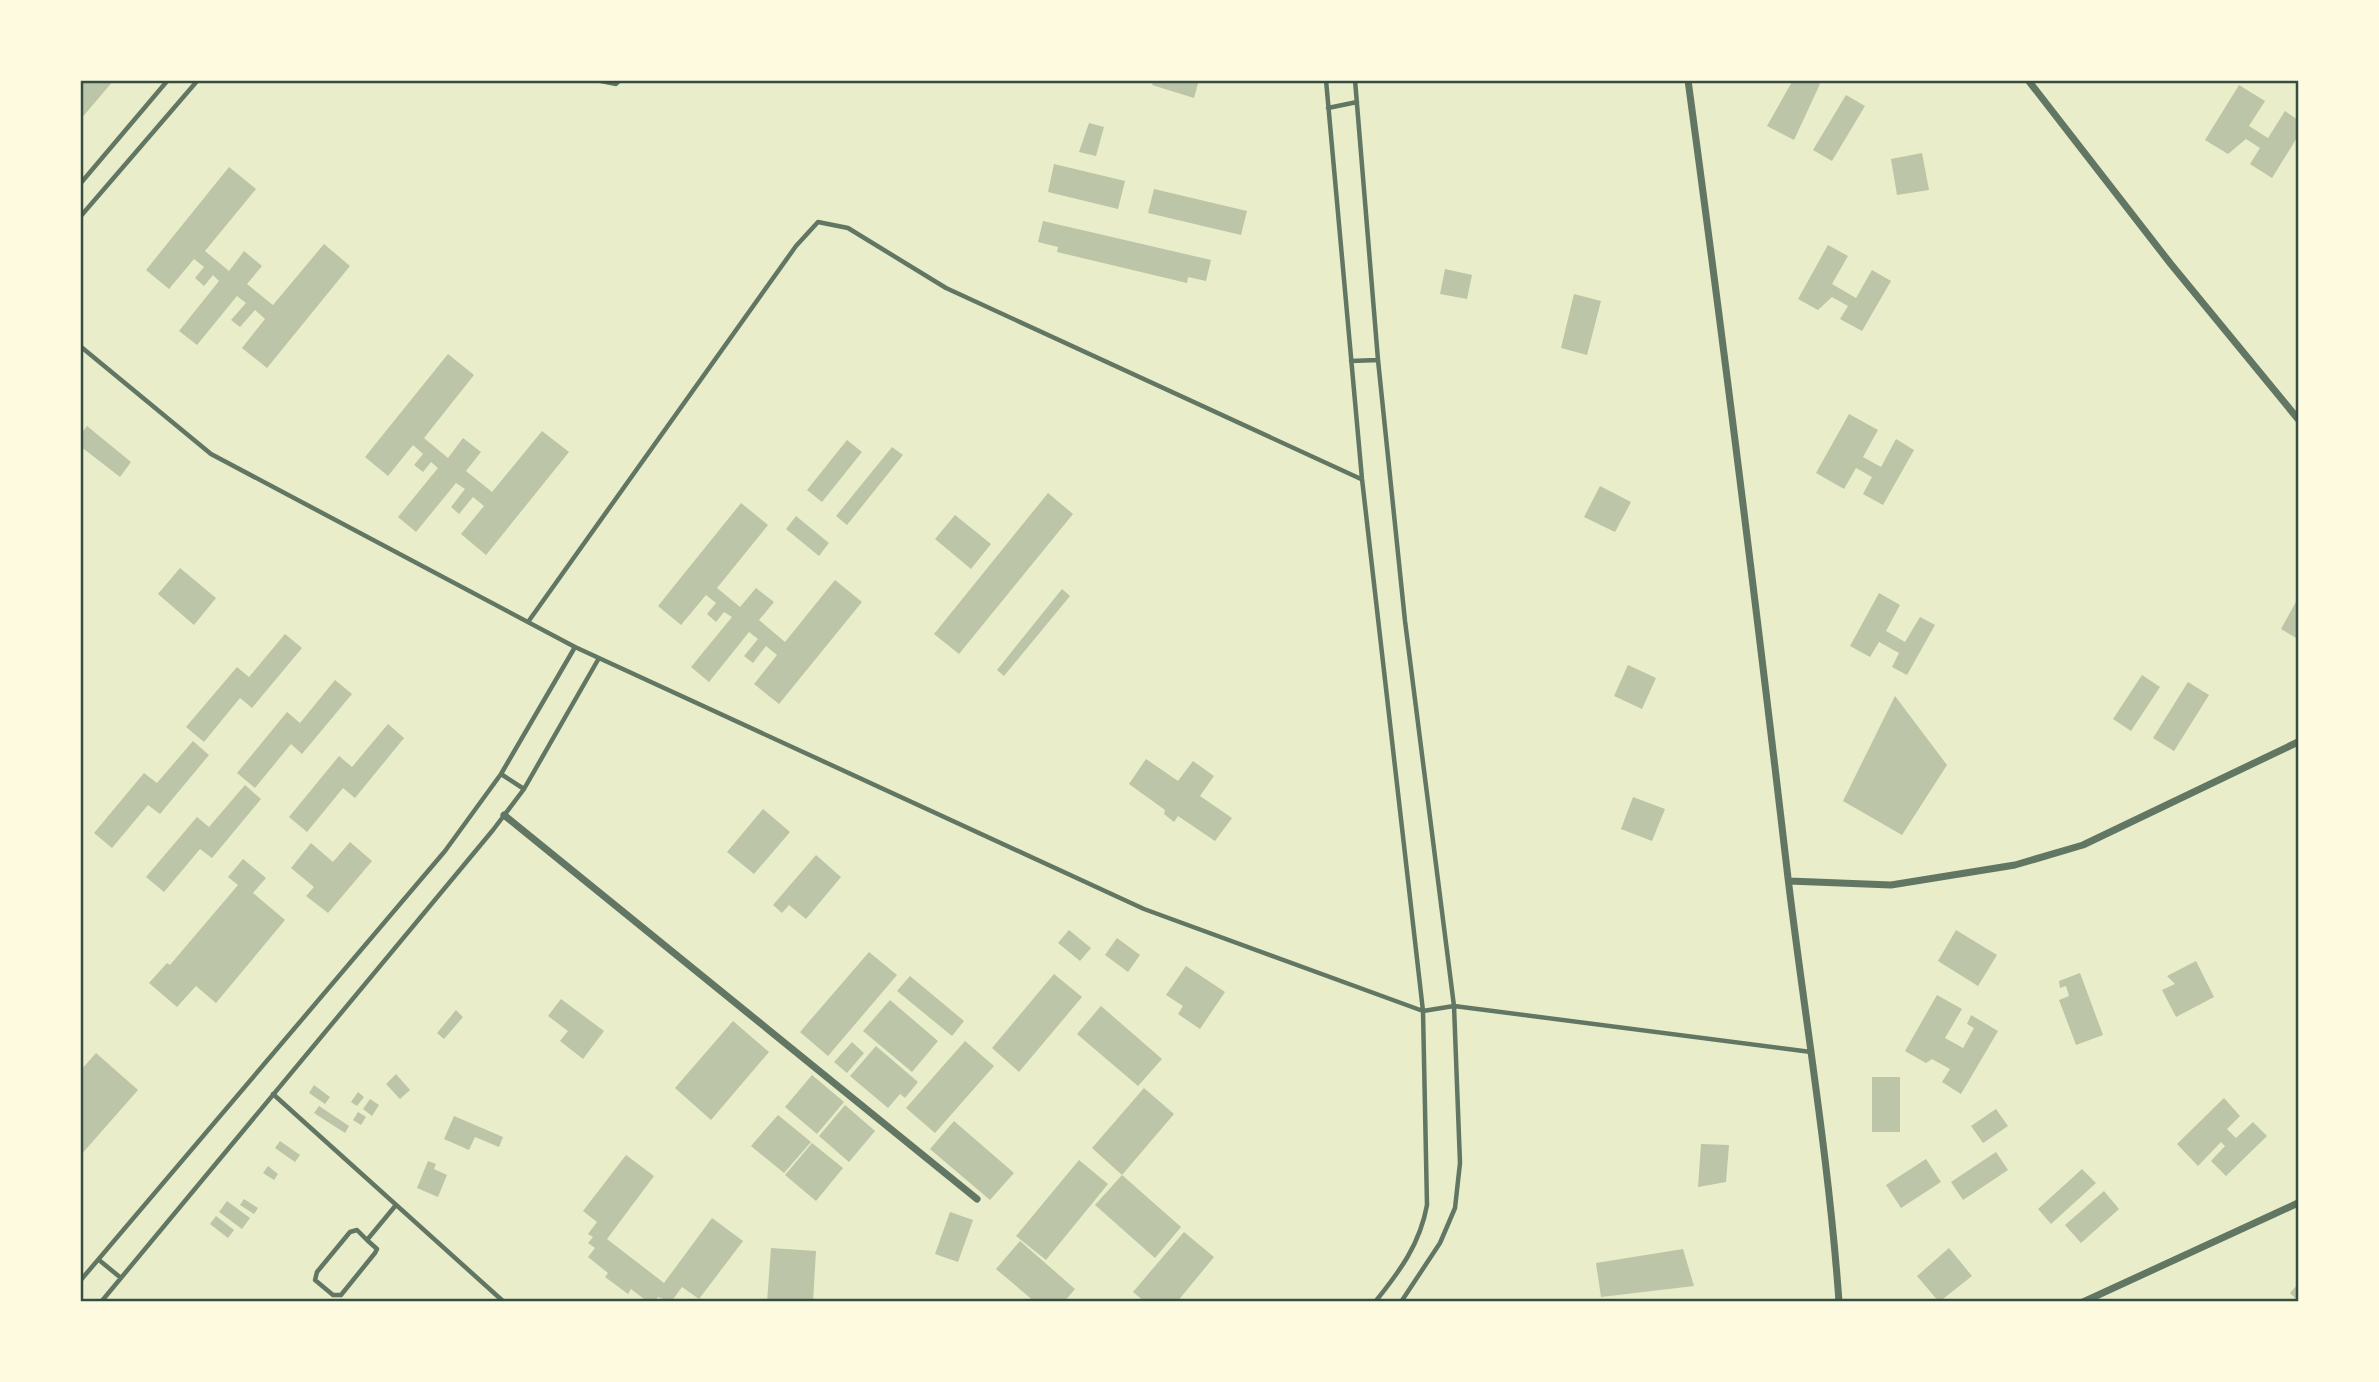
<svg xmlns="http://www.w3.org/2000/svg" width="2379" height="1382" font-family="Karla,sans-serif">
	<rect width="100%" height="100%" fill="#e9edc9"/>
	<path fill="#bcc5a7" d="M80,80H114L80,120Z
		M1154,80H1199L1194,98L1152,85Z
		M1793,80H1813L1820,84L1794,140L1767,126Z
		M2239,85L2265,101L2249,126L2268,138L2285,111L2298,120V136L2272,178L2250,164L2260,148L2246,139L2228,154L2205,140Z
		M1846,95L1865,106L1832,161L1813,150Z
		M1089,123L1104,127L1096,156L1079,152Z
		M1922,153L1929,190L1897,195L1891,159Z
		M1054,164L1125,181L1118,209L1048,192Z
		M229,167L256,189L205,251L229,271L244,251L262,266L247,284L273,305L324,244L350,266L267,368L242,348L265,319L255,310L240,327L231,320L246,303L237,296L197,345L179,331L219,281L213,275L204,286L195,278L204,267L194,259L169,289L146,270Z
		M1154,189L1247,211L1241,235L1148,213Z
		M1043,221L1211,260L1206,281L1188,277L1187,283L1057,252L1058,247L1038,242Z
		M1828,245L1848,256L1832,284L1856,298L1872,270L1891,281L1862,331L1840,319L1848,306L1832,297L1818,310L1798,299Z
		M1445,269L1472,275L1467,299L1440,294Z
		M1574,294L1601,301L1587,355L1561,348Z
		M448,354L474,375L424,438L448,458L463,438L481,452L466,471L492,492L542,431L569,452L486,555L461,534L484,506L473,497L459,514L451,507L465,489L456,483L416,532L398,517L438,468L431,462L423,472L414,465L423,454L413,445L388,476L365,457Z
		M1849,414L1878,430L1863,457L1881,467L1896,439L1914,450L1883,505L1863,494L1872,477L1856,468L1844,489L1816,473Z
		M87,426L131,462L120,477L80,446V435Z
		M847,440L862,452L822,502L807,490Z
		M892,447L903,455L847,525L836,516Z
		M1600,486L1631,502L1615,532L1584,517Z
		M1048,493L1073,514L959,654L934,634Z
		M741,503L768,525L717,588L740,607L756,588L774,602L759,620L785,642L835,580L862,602L779,704L754,684L777,655L766,646L753,663L744,656L758,639L749,632L709,682L691,667L732,617L724,612L716,622L707,614L716,603L706,595L681,625L658,606Z
		M955,515L991,544L971,569L935,539Z
		M796,516L829,543L819,556L786,529Z
		M180,568L216,598L194,625L158,594Z
		M1062,589L1070,596L1004,676L997,670Z
		M1879,593L1900,605L1886,631L1905,642L1920,617L1935,625L1907,675L1892,667L1899,653L1879,642L1870,657L1850,646Z
		M2298,598V639L2281,629Z
		M285,634L302,648L252,708L240,698L204,742L186,727L237,667L249,677Z
		M1628,665L1656,678L1642,709L1614,696Z
		M2142,675L2160,687L2131,731L2113,719Z
		M335,680L352,694L302,754L291,744L255,788L237,773L287,712L300,723Z
		M2188,682L2209,695L2174,751L2153,738Z
		M1895,696L1947,765L1902,835L1843,801Z
		M388,724L404,738L355,798L343,788L307,832L289,817L339,756L352,767Z
		M193,741L209,755L160,814L148,805L112,848L94,833L144,773L157,783Z
		M1146,759L1178,781L1193,761L1214,776L1200,796L1232,818L1215,841L1178,816L1174,822L1164,814L1165,810L1129,784Z
		M245,785L261,799L212,858L200,849L164,892L146,877L197,817L209,827Z
		M1633,797L1665,809L1652,841L1621,829Z
		M763,809L790,832L754,874L727,852Z
		M350,842L372,861L328,913L306,896L314,887L291,868L311,843L333,862Z
		M816,855L841,877L806,919L789,905L782,913L773,905Z
		M243,859L266,878L253,893L285,920L216,1003L196,986L177,1007L149,983L167,963L170,965L238,885L228,877Z
		M1069,930L1091,948L1080,961L1058,943Z
		M1956,930L1997,955L1978,986L1938,961Z
		M1117,938L1140,955L1128,972L1105,955Z
		M869,952L897,975L828,1056L800,1032Z
		M2196,961L2214,997L2176,1017L2162,990L2175,984L2167,976Z
		M1186,966L1225,992L1200,1029L1178,1014L1183,1006L1166,995Z
		M2080,973L2103,1035L2076,1045L2059,1000L2069,996L2066,986L2060,988L2059,981Z
		M1054,974L1082,997L1019,1072L992,1048Z
		M910,976L964,1021L952,1036L897,991Z
		M1937,995L1962,1009L1945,1038L1963,1048L1974,1028L1967,1024L1971,1015L1998,1031L1961,1094L1942,1082L1950,1069L1932,1059L1926,1063L1905,1051Z
		M561,999L604,1031L583,1059L560,1041L568,1031L548,1016Z
		M890,1000L938,1041L912,1072L863,1031Z
		M1101,1006L1162,1059L1138,1086L1077,1034Z
		M456,1010L463,1017L444,1039L437,1033Z
		M733,1021L769,1052L711,1120L675,1088Z
		M965,1041L994,1066L935,1133L906,1108Z
		M852,1042L864,1053L847,1073L834,1062Z
		M876,1046L918,1082L905,1098L900,1094L888,1108L850,1076Z
		M96,1053L138,1090L80,1156V1071Z
		M396,1074L410,1090L400,1099L386,1084Z
		M812,1075L844,1102L817,1134L785,1107Z
		M1872,1077H1900V1132H1872Z
		M314,1085L330,1097L325,1104L309,1093Z
		M1144,1088L1174,1114L1122,1175L1092,1148Z
		M358,1092L364,1097L357,1106L351,1102Z
		M2224,1098L2240,1116L2227,1129L2236,1138L2253,1122L2267,1136L2226,1176L2211,1161L2225,1146L2221,1142L2198,1166L2177,1144Z
		M370,1099L379,1105L372,1116L363,1109Z
		M845,1105L875,1131L849,1162L819,1136Z
		M319,1106L349,1126L345,1133L314,1113Z
		M1996,1109L2008,1126L1983,1143L1971,1126Z
		M358,1112L366,1117L361,1125L353,1120Z
		M778,1115L811,1142L784,1173L751,1146Z
		M454,1116L503,1137L499,1147L475,1137L469,1150L444,1139Z
		M954,1121L1014,1173L990,1200L930,1149Z
		M280,1141L300,1155L295,1162L275,1148Z
		M812,1143L843,1168L816,1201L785,1175Z
		M1701,1144L1729,1145L1726,1182L1698,1187Z
		M1996,1152L2008,1170L1963,1200L1951,1182Z
		M626,1155L654,1176L607,1239L664,1283L712,1218L743,1241L699,1299L682,1287L671,1302L658,1297L655,1302H648L631,1289L628,1294L605,1277L608,1273L588,1257L595,1248L588,1243L593,1237L588,1234L597,1222L583,1211Z
		M1926,1159L1941,1182L1901,1208L1886,1185Z
		M1079,1160L1108,1184L1046,1260L1016,1236Z
		M428,1161L436,1164L434,1169L447,1175L438,1197L417,1188Z
		M268,1166L278,1174L274,1180L263,1173Z
		M2082,1169L2096,1183L2051,1224L2038,1209Z
		M1122,1175L1181,1227L1155,1258L1095,1205Z
		M2104,1191L2119,1209L2081,1243L2065,1225Z
		M244,1199L258,1208L254,1214L240,1205Z
		M227,1201L250,1218L242,1229L219,1212Z
		M950,1212L973,1220L958,1262L935,1254Z
		M216,1216L234,1230L228,1238L210,1224Z
		M1184,1232L1214,1257L1177,1302H1145L1133,1292Z
		M1020,1241L1075,1289L1064,1302H1035L996,1269Z
		M771,1248L816,1251L813,1302H767Z
		M1949,1248L1972,1276L1939,1302L1917,1276Z
		M1683,1249L1694,1286L1601,1297L1596,1263Z
		M2298,1284V1301L2290,1293Z"/>
	<g fill="none" stroke-linecap="round" stroke-linejoin="round">
		<path stroke="#617663" stroke-width="4.5" d="M596,80L616,84L620,80
			M1326,80L1362,479L1423,1011L1427,1205C1420,1244 1400,1271 1375,1302
			M1355,80L1378,360L1405,621L1454,1006L1460,1163L1455,1208L1440,1243L1401,1302
			M1328,108L1357,102
			M80,184L168,80
			M80,217L198,80
			M80,346L211,454L575,647L1144,909L1423,1011L1454,1006L1811,1052
			M1351,361L1378,360
			M528,622L796,246L818,222L848,228L946,288L1361,479
			M501,774L524,789
			M273,1094L504,1302
			M367,1240L357,1230L350,1232L317,1272L315,1280L333,1295H341L375,1253L377,1249L367,1240L396,1205
			M99,1260L121,1278
			M80,1281L445,851L501,774L575,647
			M101,1302L493,830L524,789L599,658"/>
		<path stroke="#617663" stroke-width="7" d="M1688,80C1724,346 1757,612 1788,878C1805,1019 1829,1160 1839,1302
			M2028,80L2170,263L2298,419
			M504,815L977,1199
			M1789,881L1891,885L2015,865L2083,845L2298,742
			M2083,1302L2298,1203"/>
	</g>
	<rect width="2379" height="1382" fill="none" stroke="#fefae0" stroke-width="164"/>
	<rect x="82" y="82" width="2215" height="1218" fill="none" stroke="#344e41" stroke-width="2.5"/>
</svg>
